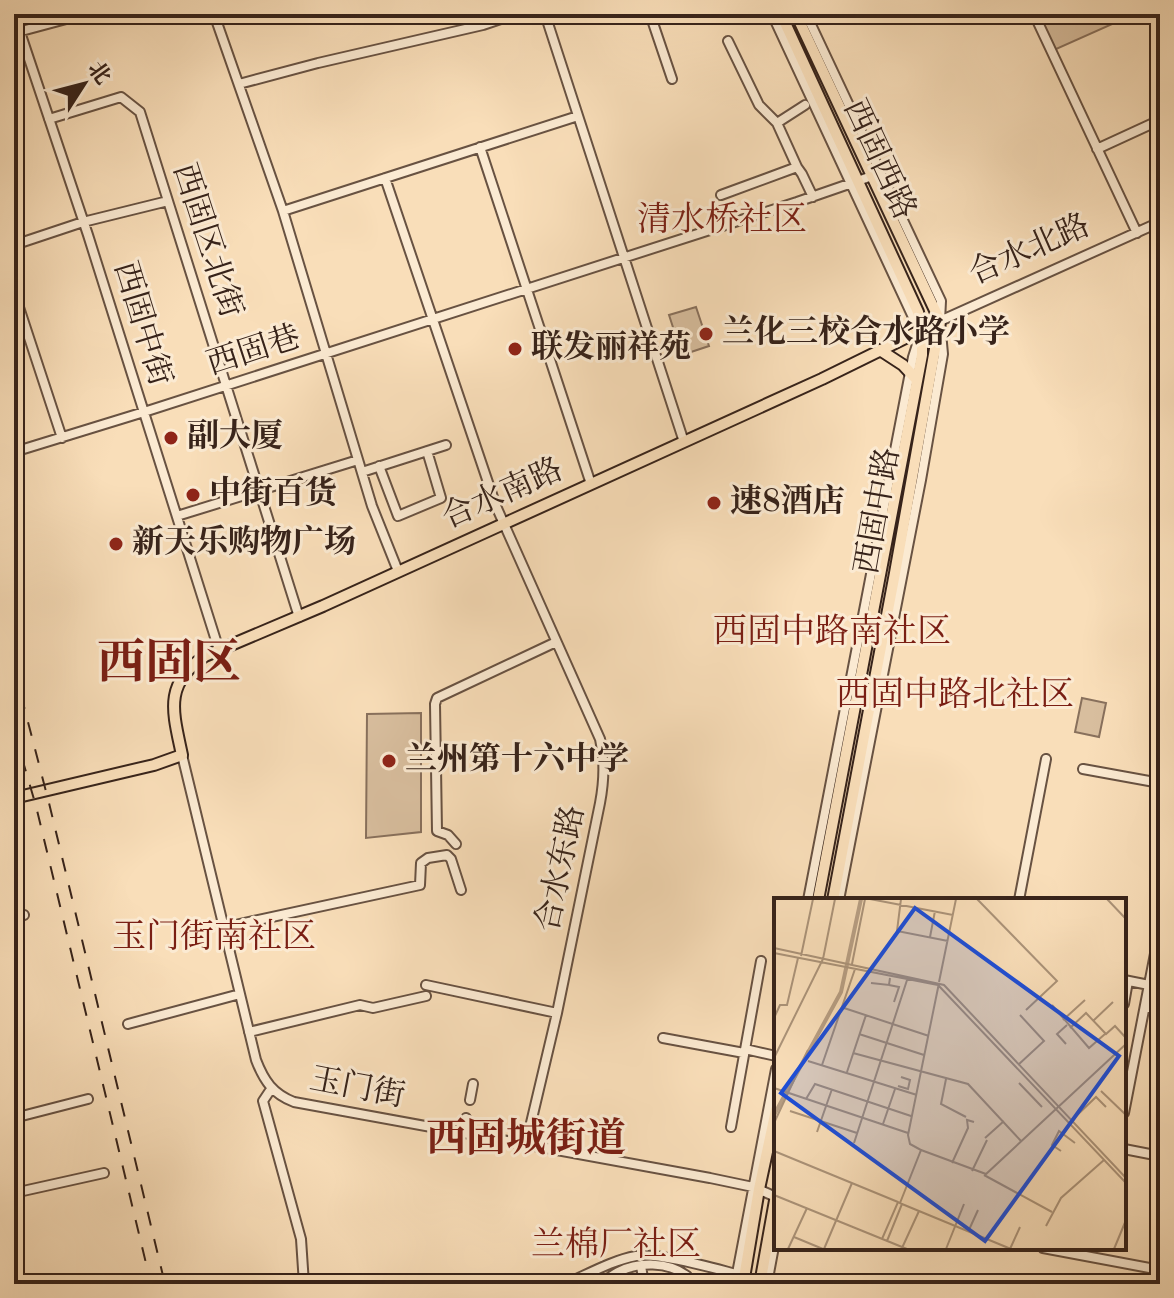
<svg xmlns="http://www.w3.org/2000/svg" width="1174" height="1298" font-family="'Old Standard TT','Noto Serif SC',serif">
	<rect width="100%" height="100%" fill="#f9deb9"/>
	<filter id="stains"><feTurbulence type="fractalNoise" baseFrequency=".0025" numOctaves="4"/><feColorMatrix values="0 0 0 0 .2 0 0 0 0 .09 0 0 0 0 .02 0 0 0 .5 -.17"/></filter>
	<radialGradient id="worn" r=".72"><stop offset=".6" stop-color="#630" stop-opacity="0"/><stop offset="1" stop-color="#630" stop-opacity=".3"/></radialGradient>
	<path fill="#d8be9e" stroke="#88705c" stroke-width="2" d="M1038,14H1127L1128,17L1054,50Z
		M696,307L709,346L682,355L669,315Z
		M1082,698L1106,703L1099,737L1075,732Z
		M421,713V832L366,838L367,714Z"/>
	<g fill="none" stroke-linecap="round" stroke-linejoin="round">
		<g stroke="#685242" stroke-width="12">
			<path id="minor" d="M14,14L88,235L219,650
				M214,14L283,211L372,506L398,571
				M545,14L684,442
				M650,14L672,79
				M772,14L912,315L922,329L913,357L808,900
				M806,14L941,301L940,321L943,354L921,480L839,900
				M1034,14L1137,233
				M14,33L85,14
				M728,41L759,105L777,123L805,105
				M239,84L318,63L483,25L516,14
				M49,119L121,97L140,112L299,617
				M480,147L591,484
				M1097,149L1160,120
				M797,167L802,174L813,197
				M385,178L496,506L600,739C605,760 604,782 600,803L557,1013L526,1144
				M721,195L797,167L777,123
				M283,211L578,116
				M14,245L83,222L168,201
				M14,292L62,438
				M940,321L1160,222
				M14,452L144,412L797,202L872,176
				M379,466L398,516L441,498L427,451
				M362,472L446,445
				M177,516L358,460
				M182,755L256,1060C264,1081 273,1094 294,1102L710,1178L753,1187L776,1197
				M1083,769L1160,783
				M456,844L448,835L437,831L435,704L437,698L556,642
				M1019,900L1046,759
				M14,917L24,915
				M223,923L235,925L420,885L421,863L428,858L447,855L451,859L461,890
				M1124,980L1149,985
				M426,985L557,1013
				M1124,1004L1128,981
				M1145,1007L1160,1010
				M128,1024L240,994
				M249,1032L360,1005L373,1008L426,996
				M663,1038L744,1053
				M745,1049L776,1056
				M271,1089L263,1101L301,1239L304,1284
				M470,1100L473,1084
				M1124,1113L1160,928
				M14,1118L88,1099
				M731,1127L761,961
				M464,1133L466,1118
				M1124,1149L1160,1156
				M14,1193L104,1173
				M1043,1248L1160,1270
				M641,1266L644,1284
				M572,1281C592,1272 614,1260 636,1256C659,1252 716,1269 740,1275
				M601,1284C607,1280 612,1275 618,1272C638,1262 668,1261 687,1276L685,1284
				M735,1284L776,1069
				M767,1284L776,1236"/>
		</g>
		<g stroke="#37231a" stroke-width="14">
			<path id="major" d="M781,14L918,312L922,329V355L818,900
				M796,14L940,321
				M880,350L903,365L917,380
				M14,798L154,765L182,755C173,712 163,684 205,656L323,606L822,379L940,321
				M833,900L895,573L940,321
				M743,1284L759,1189L776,1110
				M760,1284L776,1195"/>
		</g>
		<use href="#minor" stroke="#fbead2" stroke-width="8"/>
		<use href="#major" stroke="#f9deb9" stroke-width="10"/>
		<path stroke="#37231a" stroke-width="2" stroke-dasharray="14 14" stroke-linecap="butt" d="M14,668L49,803L165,1284
			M14,731L36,806L151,1284"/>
	</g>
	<g fill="#8f2418" stroke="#fbead2" stroke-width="3">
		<circle cx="706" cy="334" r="8"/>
		<circle cx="515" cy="349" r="8"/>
		<circle cx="171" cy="438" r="8"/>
		<circle cx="193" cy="495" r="8"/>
		<circle cx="714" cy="503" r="8"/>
		<circle cx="116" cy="544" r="8"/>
		<circle cx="389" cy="761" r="8"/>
	</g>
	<g text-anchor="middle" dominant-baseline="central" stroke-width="6" stroke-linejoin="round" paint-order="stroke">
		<g font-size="32" fill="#37231a" stroke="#fbead2">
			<text transform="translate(878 160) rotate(65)">西固西路</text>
			<text transform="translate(206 241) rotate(72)">西固区北街</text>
			<text transform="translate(1030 251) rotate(-24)">合水北路</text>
			<text transform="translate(141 324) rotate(73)">西固中街</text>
			<text transform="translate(254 352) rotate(-18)">西固巷</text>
			<text transform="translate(503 495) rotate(-24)">合水南路</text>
			<text transform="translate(879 511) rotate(-80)">西固中路</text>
			<text transform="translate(562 869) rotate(-78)">合水东路</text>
			<text transform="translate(357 1089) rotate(11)">玉门街</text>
		</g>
		<g font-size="32" font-weight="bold" fill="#37231a" stroke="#fbead2" text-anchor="start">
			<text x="722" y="334">兰化三校合水路小学</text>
			<text x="531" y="349">联发丽祥苑</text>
			<text x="187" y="438">副大厦</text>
			<text x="209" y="495">中街百货</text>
			<text x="730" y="503">速8酒店</text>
			<text x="132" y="544">新天乐购物广场</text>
			<text x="405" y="761">兰州第十六中学</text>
		</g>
		<g font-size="34" fill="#7a1f14" stroke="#fbead2">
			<text x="722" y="221">清水桥社区</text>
			<text x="832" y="633">西固中路南社区</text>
			<text x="955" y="696">西固中路北社区</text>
			<text x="214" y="938">玉门街南社区</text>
			<text x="616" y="1246">兰棉厂社区</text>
		</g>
		<g font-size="40" font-weight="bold" fill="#7a1f14" stroke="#fbead2">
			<text x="526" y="1141">西固城街道</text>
		</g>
		<g font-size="48" font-weight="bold" fill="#7a1f14" stroke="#fbead2">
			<text x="169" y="665">西固区</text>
		</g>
	</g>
	<g transform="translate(774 898)">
		<rect width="352" height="352" fill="#f9deb9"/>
		<path fill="none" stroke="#b79e83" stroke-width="4" d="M0,217L67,94L87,1"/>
		<path fill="none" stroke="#ab9379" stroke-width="2" d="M96,1L179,17M127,1L123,33L174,43M203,1L283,83L252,112M333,1L352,21M156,39L161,13M0,50L170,87L352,280M0,55L164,87L352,285M27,58L39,1M78,66L91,1M165,84L182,1M97,85L115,87L116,80M115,87L125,89L120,104M278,107L315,150L331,136M70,110L155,138M0,120L6,107H13L24,60M289,122L311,102M319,123L339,104M296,130L312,115L332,136L341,128L352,140M85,136L150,157M292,146L283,136L293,127M79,155L194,186L247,243M0,160L49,61L61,1M34,163L143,197M48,167L81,71M244,167L270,143L246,117M73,174L92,117M172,181L167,206L192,219M245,185L268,209M124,188L134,191L136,182L127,179M0,190L134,235M327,193L352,217M32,201L41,186L137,218M16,213L83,235M298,222L322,199L332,209M0,225L34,152M109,226L121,191M43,234L58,191M211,240L230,223M80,245L134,79M147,252L212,276L352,146M0,253L124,304M287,253L278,247L285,233L301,245M178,265L194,230L193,222L200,224M198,273L213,242M210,277L278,314M0,297L133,351M126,305L147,252L136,246L134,237L165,85M128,306L237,351M272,328L287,300L330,262M194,334L204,312M20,339L49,351M108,341L124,304L128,306L113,343M128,350L145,313M14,351L33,310M50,351L78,285M172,351L190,306M236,351L246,329M340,351L352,322"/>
		<path fill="#1d4ed8" fill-opacity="0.15" stroke="#1d4ed8" stroke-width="4" d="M141,10L345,158L211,343L7,195Z"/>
		<rect width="352" height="352" fill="none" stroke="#37231a" stroke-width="4"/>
	</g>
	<rect width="1174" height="1298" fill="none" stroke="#f9deb9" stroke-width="48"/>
	<rect x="16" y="16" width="1142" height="1266" fill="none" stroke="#37231a" stroke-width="4"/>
	<rect x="24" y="24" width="1126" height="1250" fill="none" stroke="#37231a" stroke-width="2"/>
	<g transform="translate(84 84) rotate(54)" stroke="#fbead2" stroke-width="6" paint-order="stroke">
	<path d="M0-6L14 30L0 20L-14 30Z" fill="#37231a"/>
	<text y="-12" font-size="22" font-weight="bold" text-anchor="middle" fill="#37231a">北</text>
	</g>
	<rect width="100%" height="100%" filter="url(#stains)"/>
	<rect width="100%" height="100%" fill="url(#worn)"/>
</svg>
